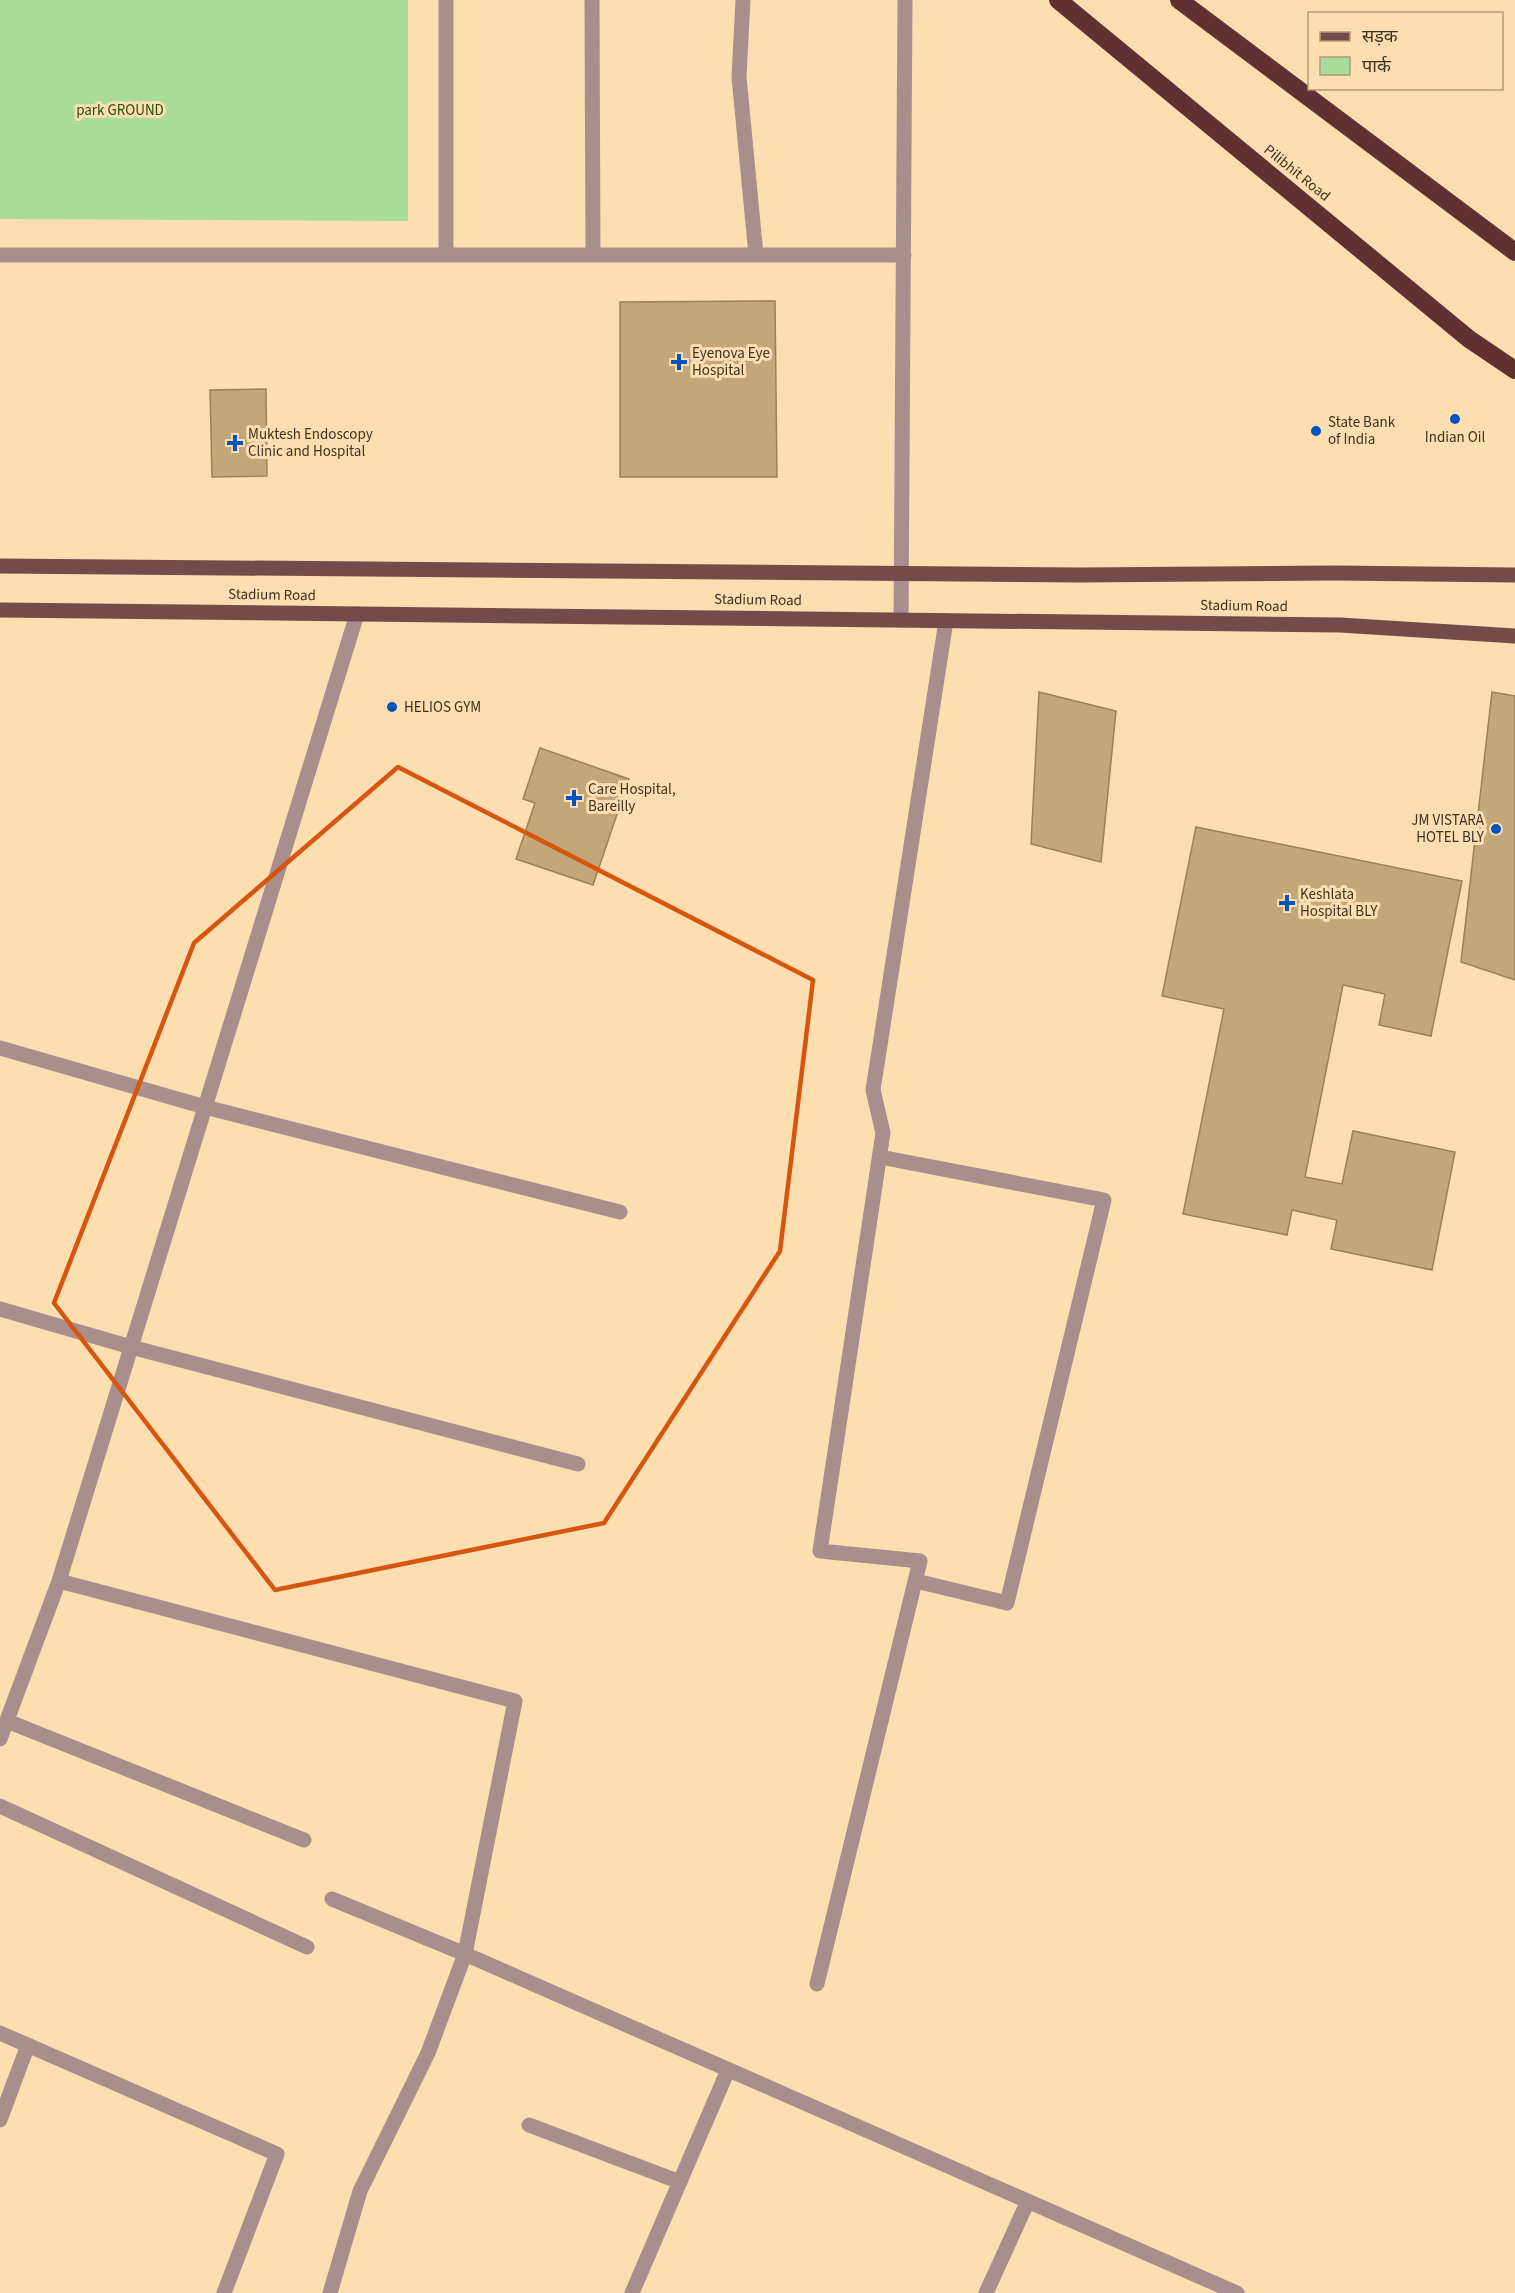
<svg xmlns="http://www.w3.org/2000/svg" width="1515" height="2293" font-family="'Source Sans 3','Noto Sans Devanagari',sans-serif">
	<rect width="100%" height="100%" fill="#fcdeb0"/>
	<path fill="#a8dc98" d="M0,0H408V221L0,219Z"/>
	<path fill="#c3a77b" stroke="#9c8156" stroke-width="1.5" d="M775,301L777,477H620V302Z
		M266,389L267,476L212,477L210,390Z
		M1039,692L1116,711L1101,862L1031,844Z
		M1492,692L1515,696V980L1461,962Z
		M540,748L629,779L593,885L516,859L535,803L523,799Z
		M1196,827L1462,881L1431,1036L1379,1025L1385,994L1343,985L1305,1177L1342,1184L1353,1131L1455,1152L1432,1270L1331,1249L1337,1220L1292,1210L1287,1235L1183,1214L1224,1009L1162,996Z"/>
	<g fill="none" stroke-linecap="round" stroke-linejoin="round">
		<path stroke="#a88f8e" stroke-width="15" d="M592,0L593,255
			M743,0L739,77L756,255
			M0,255H904
			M446,255V0
			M901,620L905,0
			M0,1048L205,1107L620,1212
			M880,1157L1104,1200L1007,1603L916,1581
			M0,1309L131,1347L578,1464
			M59,1581L515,1701L465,1954L1237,2293
			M7,1721L304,1840
			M0,1739L59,1581L357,614
			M0,1806L307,1947
			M817,1984L920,1561L820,1551L883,1133L873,1090L946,621
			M0,2033L277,2154L224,2293
			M0,2120L28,2045
			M529,2125L680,2182
			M330,2293L360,2191L428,2053L465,1954L332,1899
			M632,2293L728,2070
			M986,2293L1028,2201"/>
		<path stroke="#744a4a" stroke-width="15" d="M0,566L1080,575L1336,573L1515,575
			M0,610L1340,625L1515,636"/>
		<path stroke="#603133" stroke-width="18" d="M1058,0L1469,339L1515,370
			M1179,0L1515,252"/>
	</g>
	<path fill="none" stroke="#d7550e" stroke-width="4.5" stroke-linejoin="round" d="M398,767L813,980L780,1251L604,1523L275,1590L54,1303L194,943Z"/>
	<g fill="#0054be" stroke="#fcdeb0" stroke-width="2">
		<path d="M676 353h6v6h6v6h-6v6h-6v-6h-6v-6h6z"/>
		<circle cx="1455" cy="419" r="6"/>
		<circle cx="1316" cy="431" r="6"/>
		<path d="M232 434h6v6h6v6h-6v6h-6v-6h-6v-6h6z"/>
		<circle cx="392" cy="707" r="6"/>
		<path d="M571 789h6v6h6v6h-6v6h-6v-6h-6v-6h6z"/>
		<circle cx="1496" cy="829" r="6"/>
		<path d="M1284 894h6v6h6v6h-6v6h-6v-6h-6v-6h6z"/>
	</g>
	<g text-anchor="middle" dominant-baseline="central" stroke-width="6" stroke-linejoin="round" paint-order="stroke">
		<g font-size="15" fill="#1f510a" stroke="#fcdeb0">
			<text x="120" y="110">park GROUND</text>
		</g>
		<g font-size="15" fill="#3e3321" stroke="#fcdeb0">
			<text transform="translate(1297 173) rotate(39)">Pilibhit Road</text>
			<text transform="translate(272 595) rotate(1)">Stadium Road</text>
			<text transform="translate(758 600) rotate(1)">Stadium Road</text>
			<text transform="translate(1244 606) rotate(1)">Stadium Road</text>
		</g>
		<g font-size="15" fill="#3e3321" stroke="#fcdeb0" text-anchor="start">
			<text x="692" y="353">Eyenova Eye<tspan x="692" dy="17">Hospital</tspan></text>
			<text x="1328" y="422">State Bank<tspan x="1328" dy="17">of India</tspan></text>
			<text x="248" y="434">Muktesh Endoscopy<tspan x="248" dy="17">Clinic and Hospital</tspan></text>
			<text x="1455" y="437" text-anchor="middle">Indian Oil</text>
			<text x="404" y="707">HELIOS GYM</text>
			<text x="588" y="789">Care Hospital,<tspan x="588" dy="17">Bareilly</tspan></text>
			<text x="1484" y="820" text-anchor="end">JM VISTARA<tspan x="1484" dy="17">HOTEL BLY</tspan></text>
			<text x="1300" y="894">Keshlata<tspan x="1300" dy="17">Hospital BLY</tspan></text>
		</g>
	</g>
	<rect x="1308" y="12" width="195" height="78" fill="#fcdeb0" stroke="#b09a77" stroke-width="1.5"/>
	<rect x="1320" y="32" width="30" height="9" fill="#744a4a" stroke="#b09a77" stroke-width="1.5"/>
	<text x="1362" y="42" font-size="18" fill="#3e3321">सड़क</text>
	<rect x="1320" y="57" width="30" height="18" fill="#a8dc98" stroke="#b09a77" stroke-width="1.5"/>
	<text x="1362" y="72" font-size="18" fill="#3e3321">पार्क</text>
</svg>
